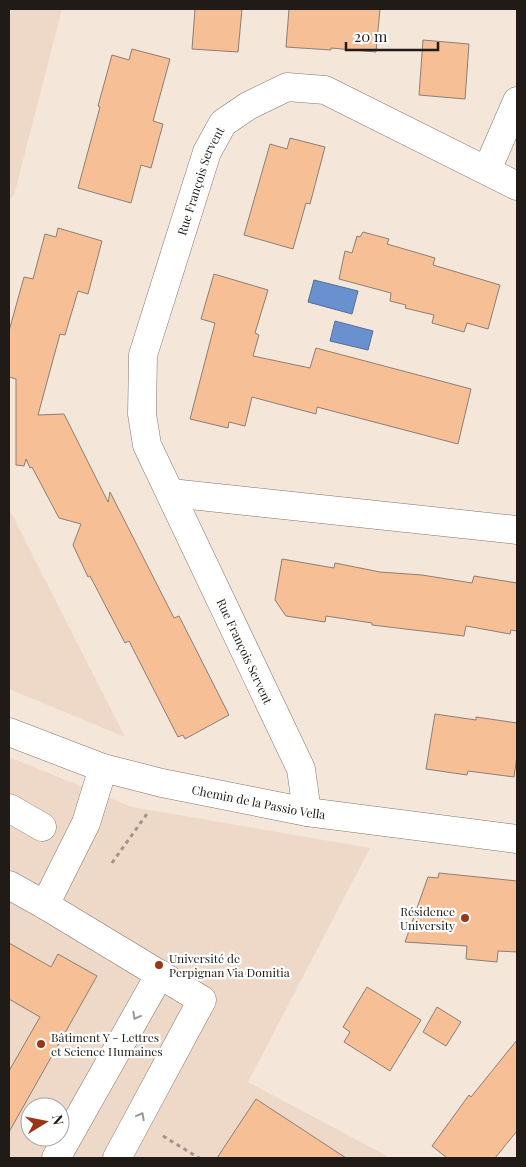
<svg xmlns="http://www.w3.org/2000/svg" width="526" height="1167" font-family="'Playfair Display',serif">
	<rect width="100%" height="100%" fill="#f5e6da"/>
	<path fill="#eed8c8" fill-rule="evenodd" d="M9,9H62L14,195L9,200Z
		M9,508L40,570L125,737L9,689Z
		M9,757L132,807L370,848L248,1082L387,1156L386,1158H9ZM30,1107H60V1137H30Z"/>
	<path fill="#6991d0" stroke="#536e98" d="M314,280L358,291L352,314L308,302Z
		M335,321L373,331L368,350L330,341Z"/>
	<path fill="#f6bf95" stroke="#8d7f75" d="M195,9H242L238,52L192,49Z
		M289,9H380L376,52L331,48V50L286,47Z
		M423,40L469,44L465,99L419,95Z
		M132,49L170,59L153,121L163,124L151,168L141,165L131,203L78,188L100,107L98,106L112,55L129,60Z
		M290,138L325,147L310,204L306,203L293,249L244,235L270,144L287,149Z
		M58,228L102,241L88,294L78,291L65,335L60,334L38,415L64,414L108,502L110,492L174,618L179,616L229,715L185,739L183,735L178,737L129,641L125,643L90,576L88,577L73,545L81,524L59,518L32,467L30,468L26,459L24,466L16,465V379L9,377V331L24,277L33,279L45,234L56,237Z
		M363,232L389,239L387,244L435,258L433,265L500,285L488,329L467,323L464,332L432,323L434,315L405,308L406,305L390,301L391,293L339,279L345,251L352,253L357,236L360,237Z
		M214,274L268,290L255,333L259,335L253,356L310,368L316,348L471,389L458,444L317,407L316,414L252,397L245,426L229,422L228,428L190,419L215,323L201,319Z
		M282,559L334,568L335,563L380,572L422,575L472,583L474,576L517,583V631L511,630L510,634L466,626L464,636L372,625V623L326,616L325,622L286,616L275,600Z
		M435,714L476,720V717L517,723V756L514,777L468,771L467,775L426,769Z
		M439,873L517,881V952L498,951L497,962L466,959L467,946L405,942L428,877L438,878Z
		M9,943L51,967L58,954L97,976L9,1132V1071L40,1017L9,999Z
		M367,987L421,1020L390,1071L344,1042L350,1032L343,1027Z
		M437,1007L461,1022L446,1046L423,1032Z
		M517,1040V1131L495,1158H447L432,1146L469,1095L471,1097Z
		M256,1099L346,1158H217Z"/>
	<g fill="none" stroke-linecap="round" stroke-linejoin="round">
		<g stroke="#84766c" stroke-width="29">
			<g id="minor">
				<path d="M487,170L517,101"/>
				<path d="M171,493L517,530"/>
				<path id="s1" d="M9,732L103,768L162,783L307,812L517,839"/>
				<path d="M9,808L42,827"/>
				<path id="s2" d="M307,812L301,769L147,445L142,414L143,355L207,152L223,123L248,106L287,87L325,90L517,186"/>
				<path d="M9,885L45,905L202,1000L117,1158"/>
				<path d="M45,905L86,823L103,768"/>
				<path d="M56,1158L160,974"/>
			</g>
		</g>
		<path stroke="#a0958c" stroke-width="3" stroke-dasharray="4 4" stroke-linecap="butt" d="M112,863L149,811
			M163,1136L199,1158"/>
		<use href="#minor" stroke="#fff" stroke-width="28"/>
	</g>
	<defs><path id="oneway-chevron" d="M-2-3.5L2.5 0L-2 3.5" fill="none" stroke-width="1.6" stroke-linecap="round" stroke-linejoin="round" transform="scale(1.25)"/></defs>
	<g stroke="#9b9897">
		<use href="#oneway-chevron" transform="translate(136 1016) rotate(119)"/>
		<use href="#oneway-chevron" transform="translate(141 1116) rotate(-62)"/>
	</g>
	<g fill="#9d3519" stroke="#fff" stroke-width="2">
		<circle cx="465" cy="918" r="5"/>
		<circle cx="159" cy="965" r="5"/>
		<circle cx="41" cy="1044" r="5"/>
	</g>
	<g text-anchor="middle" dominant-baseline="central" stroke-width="4.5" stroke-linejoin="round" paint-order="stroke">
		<g font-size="12" fill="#201b17" stroke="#fff">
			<text stroke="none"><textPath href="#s2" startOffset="676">Rue François Servent</textPath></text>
			<text transform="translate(245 651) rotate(65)">Rue François Servent</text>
			<text stroke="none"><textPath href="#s1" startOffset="260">Chemin de la Passio Vella</textPath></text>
		</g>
		<g font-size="12" fill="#201b17" stroke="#fff" text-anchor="start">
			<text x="455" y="911" text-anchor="end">Résidence<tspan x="455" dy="14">University</tspan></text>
			<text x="169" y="958">Université de<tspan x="169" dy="14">Perpignan Via Domitia</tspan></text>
			<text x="51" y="1037">Bâtiment Y - Lettres<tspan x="51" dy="14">et Science Humaines</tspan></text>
		</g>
	</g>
	<rect width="526" height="1167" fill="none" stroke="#201b17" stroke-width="20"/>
	<g transform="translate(45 1122) rotate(80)"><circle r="24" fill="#ffffff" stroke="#a6a4a2"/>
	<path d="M0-4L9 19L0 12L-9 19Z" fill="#9d3519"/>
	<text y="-8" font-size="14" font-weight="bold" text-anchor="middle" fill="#201b17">N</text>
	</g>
	<path d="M346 42v8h92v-8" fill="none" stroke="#201b17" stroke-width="2.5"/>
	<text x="354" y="42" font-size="15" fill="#201b17" stroke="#ffffff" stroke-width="4" paint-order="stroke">20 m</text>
</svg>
